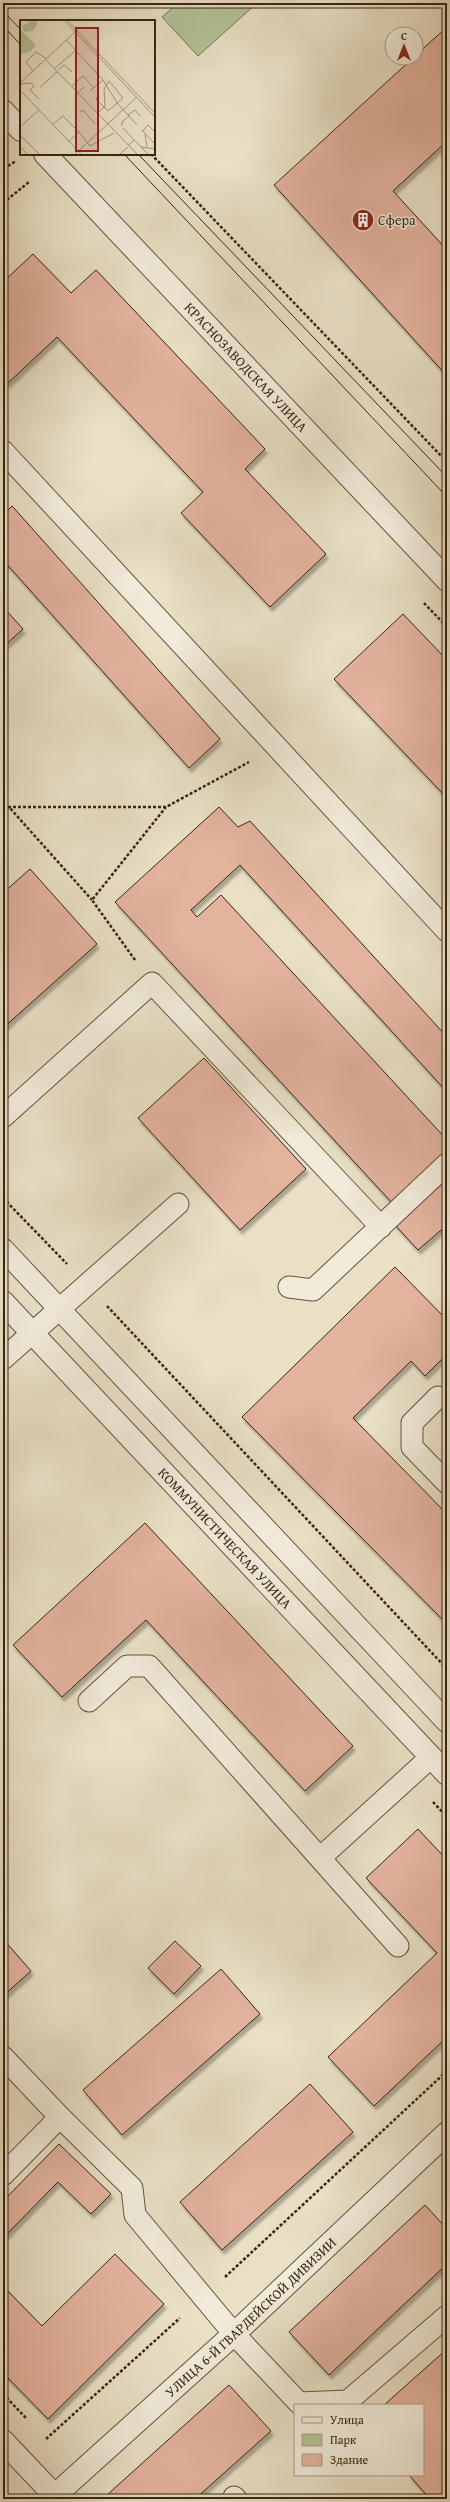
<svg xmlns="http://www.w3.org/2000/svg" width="450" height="2502" font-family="'Gentium Book Plus',serif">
	<defs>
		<filter id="shadow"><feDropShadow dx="2.5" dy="4.5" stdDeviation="1" flood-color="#0004"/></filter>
	</defs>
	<rect width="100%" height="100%" fill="#e9e0c6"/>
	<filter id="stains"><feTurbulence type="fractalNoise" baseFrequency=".005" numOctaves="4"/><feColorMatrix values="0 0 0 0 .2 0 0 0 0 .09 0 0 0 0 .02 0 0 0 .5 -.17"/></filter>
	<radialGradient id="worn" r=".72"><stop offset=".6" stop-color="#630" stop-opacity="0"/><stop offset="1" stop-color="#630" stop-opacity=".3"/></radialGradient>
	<path fill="#b4c397" stroke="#767454" d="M178,3H257L198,56L162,17Z"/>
	<path fill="#e3b39e" stroke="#382510" filter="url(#shadow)" d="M447,27V141L393,191L447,250V376L274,185L413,58H416V55Z
		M33,254L71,293L96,270L265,449L245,469L326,554L270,607L181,513L203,492L57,337L7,384L3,380V282Z
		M12,506L220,739L189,768L3,560V515Z
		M3,607L23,629L3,647Z
		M403,614L447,660V798L334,679Z
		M219,807L238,827L250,821L447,1037V1092L240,865L191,910L197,917L221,895L447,1140V1154L393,1204L115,902Z
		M30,869L97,944L3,1028V893Z
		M204,1058L306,1169L240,1230L138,1118Z
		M447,1177V1225L418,1250L394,1224Z
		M395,1267L447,1320V1354L425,1376L411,1361L353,1418L447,1514V1624L242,1417Z
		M145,1523L353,1746L305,1791L146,1620L62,1697L13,1645Z
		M418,1829L447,1860V2037L374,2106L328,2057L437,1953L366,1878Z
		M3,1939L31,1971L3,1996Z
		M175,1941L201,1966L174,1994L148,1968Z
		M221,1969L260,2014L122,2135L83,2090Z
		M310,2084L353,2132L222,2250L180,2202Z
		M59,2144L111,2194L91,2214L58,2182L3,2238V2201Z
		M425,2205L447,2229V2264L329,2375L289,2332Z
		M115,2254L164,2304L48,2419L3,2373V2286L42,2326Z
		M447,2349V2499H430L409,2475H423V2405H384Z
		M229,2385L271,2431L195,2499H110L107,2495Z"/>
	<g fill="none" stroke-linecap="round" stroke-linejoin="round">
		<g stroke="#64543e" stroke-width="23">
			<path id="service" d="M3,451L447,931
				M3,1117L152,983L381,1227
				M3,1249L447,1722
				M289,1287L313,1290L447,1164
				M3,1359L178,1204
				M438,1397L412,1423V1447L447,1483
				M89,1701L127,1666H149L398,1946
				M320,1858L431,1757
				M3,2057L60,2117L3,2175
				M60,2117L132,2188L135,2215L234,2334L299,2403L348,2401L447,2316
				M234,2497L236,2499"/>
		</g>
		<g stroke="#64543e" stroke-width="24">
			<g id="minor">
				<path id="s1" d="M3,1302L447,1774"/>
				<path d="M3,2441L58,2499"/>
				<path id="s2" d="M51,2499L234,2334L447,2133"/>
			</g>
		</g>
		<g stroke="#64543e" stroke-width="24">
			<g id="tertiary">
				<path d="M3,111L21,130"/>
				<path id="s3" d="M45,154L447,580"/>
			</g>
		</g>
		<path stroke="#382510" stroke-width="2.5" stroke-dasharray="3 2" stroke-linecap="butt" d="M151,154L447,462
			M8,166L16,161
			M3,203L29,182
			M424,603L447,627
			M3,807H166L249,762
			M3,812L9,807L92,900
			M135,960L92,900L166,807
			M3,1198L67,1264
			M107,1306L447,1669
			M433,1802L447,1817
			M225,2277L447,2071
			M3,2394L26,2418
			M46,2439L180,2318"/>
		<use href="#service" stroke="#f1ebda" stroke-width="21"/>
		<use href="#minor" stroke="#f1ebda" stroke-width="22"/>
		<use href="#tertiary" stroke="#f1ebda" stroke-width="22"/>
		<path stroke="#382510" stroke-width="1" d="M3,11L21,30
			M3,26L21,45
			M124,154L447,497
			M138,154L447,477"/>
	</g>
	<defs>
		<g id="building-disc" transform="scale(1.15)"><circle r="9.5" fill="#8f2418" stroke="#f1ebda"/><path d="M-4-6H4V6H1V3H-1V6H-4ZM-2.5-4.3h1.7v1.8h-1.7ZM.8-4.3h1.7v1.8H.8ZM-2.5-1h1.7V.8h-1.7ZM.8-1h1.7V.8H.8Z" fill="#fff"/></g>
	</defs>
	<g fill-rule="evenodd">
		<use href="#building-disc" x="363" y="220"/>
	</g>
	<g text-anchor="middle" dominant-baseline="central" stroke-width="3" stroke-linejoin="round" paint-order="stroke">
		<g font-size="14" fill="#382510" stroke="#f1ebda" text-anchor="start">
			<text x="378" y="220">Сфера</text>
		</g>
		<g font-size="14" fill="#382510" stroke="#f1ebda">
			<text stroke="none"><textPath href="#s3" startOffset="293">КРАСНОЗАВОДСКАЯ УЛИЦА</textPath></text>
			<text stroke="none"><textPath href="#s1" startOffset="324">КОММУНИСТИЧЕСКАЯ УЛИЦА</textPath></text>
			<text stroke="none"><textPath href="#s2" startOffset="270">УЛИЦА 6-Й ГВАРДЕЙСКОЙ ДИВИЗИИ</textPath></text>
		</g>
	</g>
	<g transform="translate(20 20)">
		<rect width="135" height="135" fill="#e9e0c6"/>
		<path d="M13,0L18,3L13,11L4,12L2,6ZM0,9L16,25L10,32L0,34Z" fill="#b4c397"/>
		<path fill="none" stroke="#a2957d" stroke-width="1" d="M44,0L135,97M47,0L135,93M46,20L83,60L98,84L117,105M26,40L118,135M34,49L56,30M38,50L44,45L52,52M13,51L6,42L16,32L27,39M0,63L55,12M0,64L11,63L14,66L10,70L19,79M52,66L63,56L74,68M20,67L37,52M0,70L62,135M70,71L83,60M55,75L64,67M77,77L76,79L88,91L103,78L89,61L84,69L85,86L78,93M60,92L63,90L75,104M108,95L115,90L120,96M33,104L43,96L59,112L49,121M102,106V102L109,96M0,107L19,90M103,108L114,120L109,125M122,110L135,124M123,111L128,105L135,112M59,112L70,126L94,113M125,114L127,127M0,115L20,135M114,120L129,135M0,126L8,135M121,127L135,129M54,135L117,77M99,135L108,127"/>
		<path fill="#8f2418" fill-opacity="0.15" stroke="#8f2418" stroke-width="2" d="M56,8H78V131H56Z"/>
		<rect width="135" height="135" fill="none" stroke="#382510" stroke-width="2"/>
	</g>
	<rect width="450" height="2502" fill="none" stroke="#e9e0c6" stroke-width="16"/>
	<rect x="4" y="4" width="442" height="2494" fill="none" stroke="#382510" stroke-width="2"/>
	<rect x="8" y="8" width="434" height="2486" fill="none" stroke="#382510"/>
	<rect x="294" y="2404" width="130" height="72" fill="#f1ebda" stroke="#a79c89"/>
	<rect x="302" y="2417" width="20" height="6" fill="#f1ebda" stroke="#a79c89"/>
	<text x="330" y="2424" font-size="12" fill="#382510">Улица</text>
	<rect x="302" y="2434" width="20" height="12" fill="#b4c397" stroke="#a79c89"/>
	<text x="330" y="2444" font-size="12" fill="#382510">Парк</text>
	<rect x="302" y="2454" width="20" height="12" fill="#e3b39e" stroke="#a79c89"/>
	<text x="330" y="2464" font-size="12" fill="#382510">Здание</text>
	<g transform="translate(404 46)"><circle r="19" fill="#f1ebda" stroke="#a79c89"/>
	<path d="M0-3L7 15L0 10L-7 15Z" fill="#8f2418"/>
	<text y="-6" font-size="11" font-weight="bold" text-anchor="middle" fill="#382510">С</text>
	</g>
	<rect width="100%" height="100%" filter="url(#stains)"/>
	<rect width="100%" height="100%" fill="url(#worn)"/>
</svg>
